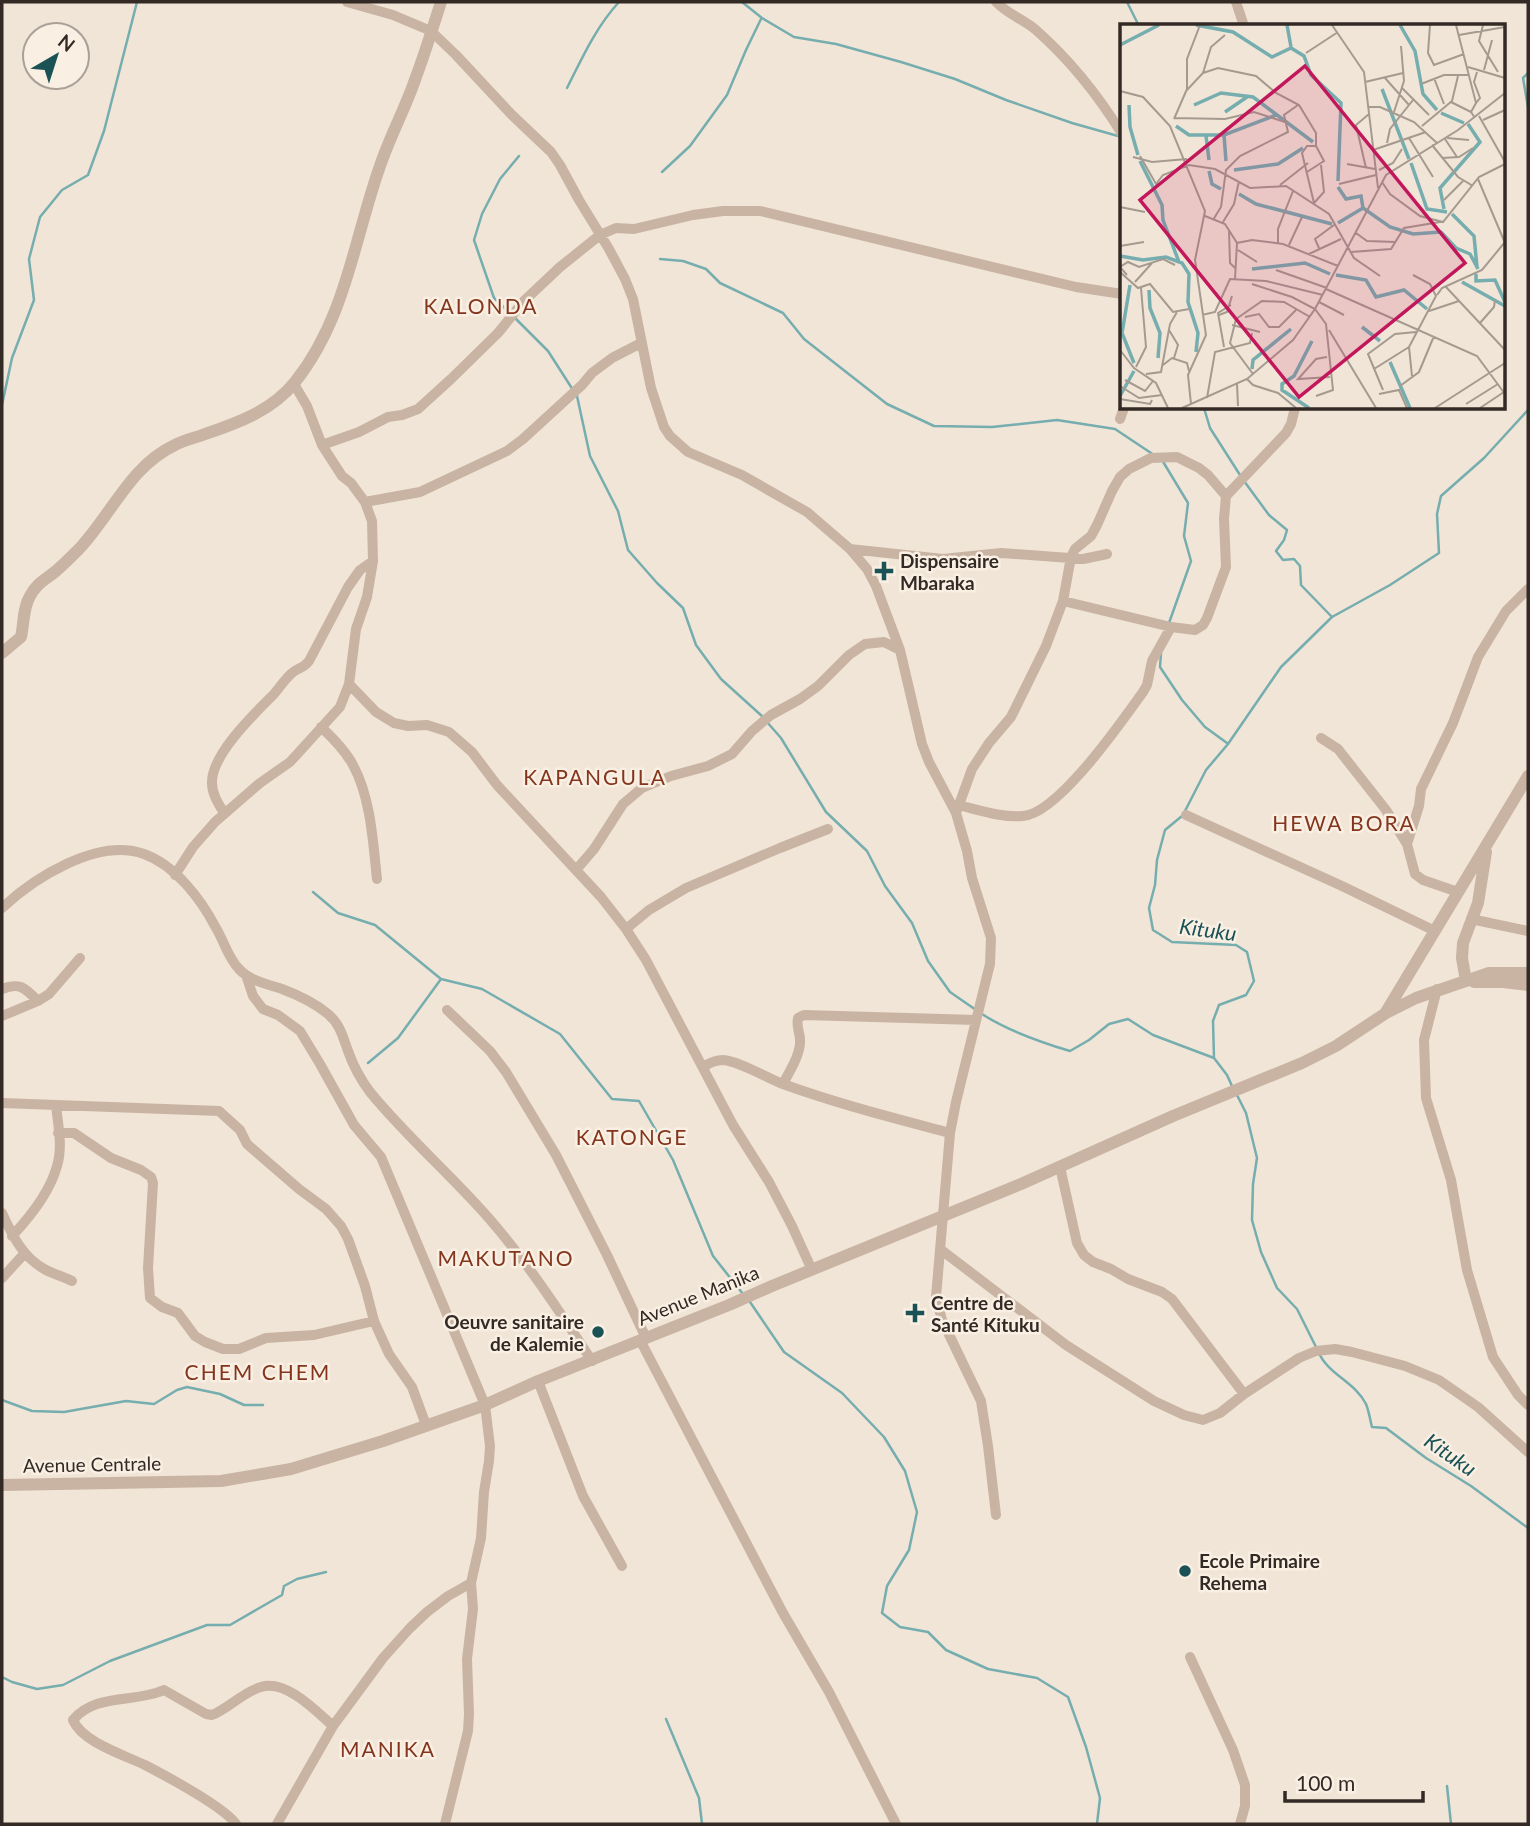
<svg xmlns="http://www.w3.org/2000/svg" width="1530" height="1826" font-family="Lato,sans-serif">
	<rect width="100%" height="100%" fill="#f1e5d7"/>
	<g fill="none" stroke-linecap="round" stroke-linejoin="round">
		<path stroke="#76adaf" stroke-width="2.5" d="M742,2L762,18L794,37L836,44L901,62L955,79L1006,100L1072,123L1118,136
			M1127,2L1139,26
			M1528,73L1523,78L1528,107
			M567,88C582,58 596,27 619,2
			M662,172L690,146L727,95L746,50L761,19
			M660,259L683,261L706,269L720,283L783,313L804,339L887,404L934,426L992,427L1057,420L1115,429L1154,455
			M509,312L494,298L474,240L482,214L500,179L519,156
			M514,317L548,351L573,390
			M577,396L590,456L618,511L628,550L657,583L683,608L696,645L721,679L763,717
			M2,405L12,358L34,300L29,259L40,217L62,190L88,175L104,131L137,2
			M1204,408L1210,428L1240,475
			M1162,460L1188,503L1184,536L1191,561L1169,623
			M1244,481L1269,515L1287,530L1284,540L1276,551L1283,560L1294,559L1300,566L1301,585L1332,617
			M1161,653L1160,667L1182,700L1205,727L1227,743
			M767,722L781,738L826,812L867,851L885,886L912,923L928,961L950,992L976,1010
			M1185,811L1206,770L1228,744L1281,667L1332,617L1390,585L1439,553L1437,514L1441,496L1484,458L1528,410
			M1182,816L1165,830L1157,860L1155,885L1149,908L1153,930L1172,942L1236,945L1247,952L1254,981L1246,995L1219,1005L1213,1021L1214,1058L1227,1075L1232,1086
			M313,892L338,913L375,925L441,979L482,989L560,1034L612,1099L639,1101L673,1160L713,1256L743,1294
			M982,1014C1008,1031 1040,1042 1070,1051L1089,1040L1109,1024L1128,1019L1153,1035L1214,1058
			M368,1063L398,1038L441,979
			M1237,1095L1246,1113L1257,1158L1253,1184L1252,1220L1261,1252L1277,1288L1297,1309L1316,1347
			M750,1302L784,1352L842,1393L884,1437L905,1471L917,1512L909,1550L887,1586L882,1613L900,1627L928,1632L946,1650L988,1669L1037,1678L1068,1697L1086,1747L1100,1798L1097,1824
			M1319,1353C1328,1374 1356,1383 1366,1404C1369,1411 1370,1420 1372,1427L1386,1428L1426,1458L1471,1486L1528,1528
			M2,1400L32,1411L64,1412L126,1401L154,1404L177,1390L187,1387L220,1394L244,1405H263
			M2,1677L12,1682L37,1689L63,1685L110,1661L207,1625H230L282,1595L284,1586L297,1579L326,1572
			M666,1719L699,1798L702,1824
			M1447,1786L1451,1824"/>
		<path stroke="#c9b4a3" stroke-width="10" d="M347,2L393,15L431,31L456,55L512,115L551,152L560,165L579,200L609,249L625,279L633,299L651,388L664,427L670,436L688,452L742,475L807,512L850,549L867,569L876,586L900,650L922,744L929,762L956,813L967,851L972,878L991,938L990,964L956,1102L950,1133L936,1297L942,1320L981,1401L988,1446L996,1515
			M996,2C1009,15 1023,19 1036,30C1070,60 1098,95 1122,134
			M1236,2L1244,26
			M1120,419L1124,408
			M322,445L359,432L388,417L402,415L418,409L451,379L498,333L524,301L560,267L600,235L616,228L634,229L693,215L723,211H760L1076,287L1122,294
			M365,502L420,492L507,451L523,439L582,385L592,373L612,358L641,343
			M850,549L943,559L1001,553L1083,559L1107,554
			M1063,601L1171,627L1195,630L1203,625L1207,618L1226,567L1224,519L1226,496L1286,433L1291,424L1295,408
			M349,684L376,712L394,723L408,726L427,725L449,732L472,752L497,785L601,897L626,929L646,960L733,1125L769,1182L792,1226L812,1270
			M321,727C334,739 345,750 353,765C371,798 373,843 377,879
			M1321,738L1338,749L1386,810L1407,844L1415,874L1423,880L1458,892
			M958,805C979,810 1002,818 1023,816C1058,814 1122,721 1143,692L1147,685L1152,661L1171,627
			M224,813C218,803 212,794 212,783C211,755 255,713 274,694C280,687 285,679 292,673C298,667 302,670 309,661L348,587L360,570L373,561
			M956,813L972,769L989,743L1011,717L1046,646L1063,601L1071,557L1075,549L1091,536L1097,525L1112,491L1120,477L1129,469L1151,458L1177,457L1199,468L1208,475L1226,496
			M1186,815L1342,886L1435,931
			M1407,844L1419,806L1421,789L1453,723L1478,657L1506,611L1528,589
			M576,870L594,849L623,804L642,788L671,776L708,766L732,754L752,731L771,715L800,699L818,686L849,655L865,644L884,642L900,650
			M175,875L193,847L215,822L260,783L290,762L340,707L349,684L356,629L367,597L373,561L372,521L365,502L351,483L342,476L322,445L307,406L294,384
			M2,908C34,878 98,837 144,854C175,865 201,899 216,928C224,941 228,958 239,969C250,981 267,984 282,989C298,995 315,1003 328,1014C340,1024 343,1037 348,1051C353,1065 361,1080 370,1092C406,1136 449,1173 486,1215C526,1260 559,1311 592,1361
			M1471,919L1528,931
			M626,929L649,910L686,888L780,848L828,829
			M246,975L253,996L263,1009L278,1015L300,1031L320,1064L354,1125L381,1157L485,1405L490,1446L489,1461L484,1492L481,1538L471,1583L448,1596L427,1612L410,1628L383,1658L333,1726L277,1824
			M2,989C20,982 25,988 38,1001
			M1437,989L1424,1040L1426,1098L1451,1180L1467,1270L1493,1357L1518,1395L1528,1405
			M447,1010L490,1051L506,1072L556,1155L607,1255L646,1338
			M2,1016L38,1001L49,994L80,958
			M703,1067C709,1063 715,1060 723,1060C739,1061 767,1078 783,1084C838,1104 894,1118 950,1133
			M783,1084C789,1072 801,1054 800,1040C800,1032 796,1027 798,1018L804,1015L976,1020
			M2,1103L219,1111L240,1130L247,1144L299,1189L326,1209L341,1226L348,1239L365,1286L374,1321L389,1354L412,1387L426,1425
			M58,1133H74L111,1158L141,1170L151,1177L153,1183L148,1268L150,1298L162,1307L178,1313L195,1336L205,1342L223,1349H239L266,1338L314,1335L374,1321
			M1060,1167L1077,1243L1084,1255L1093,1262L1111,1269L1128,1279L1162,1292L1172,1299L1244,1394
			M2,1213C12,1235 23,1258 46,1270C54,1274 64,1277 72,1281
			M12,1236C30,1217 50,1192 57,1166C63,1147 58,1125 56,1105
			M940,1249L1066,1345L1154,1401L1184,1415L1203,1420L1220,1413L1244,1394L1299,1358L1316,1351L1335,1349L1352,1352L1405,1366L1439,1380L1478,1407L1528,1452
			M2,1278L25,1253
			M640,1340L783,1613L829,1692L896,1824
			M538,1381L583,1496L622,1566
			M1190,1657L1233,1750L1245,1785V1806L1240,1824
			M236,1824C223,1806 166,1776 145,1765C124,1755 82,1742 73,1720C95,1693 136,1703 164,1690L206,1714L212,1715C229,1708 243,1692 261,1687C286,1679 316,1711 333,1726
			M445,1824L468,1731L469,1714L467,1659L473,1609L471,1583"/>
		<path stroke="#c9b4a3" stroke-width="12" d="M2,653L21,637C24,623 23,608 30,596C37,583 45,580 56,571C64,564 72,556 79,549C112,514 130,466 175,445C184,440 195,438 205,434C238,423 273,410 295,382C346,318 354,239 380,166C390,136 406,107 416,77C425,53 433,27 441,2
			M1466,981L1462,958L1463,943L1478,903L1486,852
			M1474,982H1503L1528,985
			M1386,1012L1528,776
			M2,1485L221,1481L291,1469L383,1441L485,1405L538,1381L729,1305L772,1286L1021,1184L1173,1116L1302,1063L1336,1046L1386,1013L1416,998L1489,973H1528"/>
	</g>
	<g fill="#1b5256" stroke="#f9efe3" stroke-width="2.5">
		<path d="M880.5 560.5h7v7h7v7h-7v7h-7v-7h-7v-7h7z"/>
		<path d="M911.5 1302.5h7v7h7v7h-7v7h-7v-7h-7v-7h7z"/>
		<circle cx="598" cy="1332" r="7"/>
		<circle cx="1185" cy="1571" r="7"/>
	</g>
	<g text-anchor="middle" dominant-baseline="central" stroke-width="5" stroke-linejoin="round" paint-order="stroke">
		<g font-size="19" font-weight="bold" fill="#342a25" stroke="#f9efe3" text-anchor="start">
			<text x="900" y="560">Dispensaire<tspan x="900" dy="22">Mbaraka</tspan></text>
			<text x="931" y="1302">Centre de<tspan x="931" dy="22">Santé Kituku</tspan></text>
			<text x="584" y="1321" text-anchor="end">Oeuvre sanitaire<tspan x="584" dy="22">de Kalemie</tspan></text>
			<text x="1199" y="1560">Ecole Primaire<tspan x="1199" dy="22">Rehema</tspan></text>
		</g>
		<g font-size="19" fill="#342a25" stroke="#f9efe3">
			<text transform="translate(698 1295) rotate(-22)">Avenue Manika</text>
			<text transform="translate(92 1464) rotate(-1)">Avenue Centrale</text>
		</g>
		<g font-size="21" letter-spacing="2" fill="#84351d" stroke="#f9efe3">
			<text x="481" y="305">KALONDA</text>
			<text x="595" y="776">KAPANGULA</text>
			<text x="1344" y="822">HEWA BORA</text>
			<text x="632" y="1136">KATONGE</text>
			<text x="506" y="1257">MAKUTANO</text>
			<text x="258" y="1371">CHEM CHEM</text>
			<text x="388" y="1748">MANIKA</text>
		</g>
		<g font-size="21" font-style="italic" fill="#1b5256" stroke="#f9efe3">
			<text transform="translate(1208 929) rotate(8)">Kituku</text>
			<text transform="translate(1451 1454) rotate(35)">Kituku</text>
		</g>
	</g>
	<g transform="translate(1120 24)">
		<rect width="385" height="385" fill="#f1e5d7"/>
		<path fill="none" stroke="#76adaf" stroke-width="3.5" d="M76,1L113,8L152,33L171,24L184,32L191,51L221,79L218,157M167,1L171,23M280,1L295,27L303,70L317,86M0,21L39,1M262,65L289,135M9,81L10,103L18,131M74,81L101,69L133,73L193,118M105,88L127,73M321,89L344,99M56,102L69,111H104L156,91M104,111L106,137M86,112L89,136M20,137L42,181L43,196L59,238M291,139L307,185L327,188M114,146L158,140L183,124M89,147L92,160L101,165M218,163L226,175L241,172L243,184L270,203L293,210L321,208L336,224L350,230L358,245M119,170L136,180L212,200M324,185L320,164L360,118L348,100M332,190L354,212L357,243M218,199L243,184M0,232L23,236L46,233L62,239L69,250L68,278L78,309L76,328M132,245L185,239L210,250M356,250V257L375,256L385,278M216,251L246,256L256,273L284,266L307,285M342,258L385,282M10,261L2,309L14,339M29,266L30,284L40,309L38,334M242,303L260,317M270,338L290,384M132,345L133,336L171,305M0,372L14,347M189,384L162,366V360L174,352L192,317"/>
		<path fill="none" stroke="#a59a90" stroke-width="2" d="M212,1L244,48L258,164M310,1L308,29L314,41L344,30M336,1L356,79L351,88L355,94M363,1L359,17L378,48M339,11L385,3M186,29L218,8M348,43L385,54M364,46L372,16M83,49L98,44L136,52L156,69L179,81L196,109V122L204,137L187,148M265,54L289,81M314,54L324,80M245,58L283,49M301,60L324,51H349M282,64L309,91M0,67L23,73L50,102L85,187L75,236L86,311L68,351L71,380M66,67L83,49L91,23L105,11M331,78L351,88M356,79L360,74L354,58L357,48M248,83H260L294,98L317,119M274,88L284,57L281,22M359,92L385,138M55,94L105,95L134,88L165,98M54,95L67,65V35L80,1M363,96L385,86M302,102L332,77L338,52M289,114L313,153M327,114L349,116M325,115L337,133M267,119L270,105L293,76M312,121L338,153L353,162M253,126L306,108M20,132L36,160L43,151L69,141L95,145L130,164L166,162L209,190L234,234L260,252M13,133L32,138L67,135M322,134L339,133L353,124M227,140L255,145M246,144L236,101L249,90M259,146L273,139L282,125M358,155L385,219M262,158L270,170L300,192L323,198L359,153L385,140M219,160L256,151M160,161L188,139M324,176L343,157M194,179L182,129L187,122H196M194,179L204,168L201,141M0,183L25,188M85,192L105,200L117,219L115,255M93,196L101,183L106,146L120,132L168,108L164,91L178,81M103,198L114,180L119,157M109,206L110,239L115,244M236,209L247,217L276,218M117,219L132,216L163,220L218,242M158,219V205L173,167M169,221L182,193M0,222L24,218M199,224L195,215L214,201M118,226L137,238M231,228L271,225L284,204L320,198M189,230L221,215M156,246L207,264M0,248L18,264L30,260L53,288L69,285M7,251L0,243L8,238L19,243L43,235L55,241M15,258L32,239M132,260L172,273L195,285L206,300L213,366L196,372M326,263L385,326M206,265L357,332L385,370M317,271L322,264L362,246L385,218M199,278L224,291M309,287L339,277M82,291L95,288L110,255L146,257L203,271M99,291L107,288L112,272M125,293L139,290L149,303H159L176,286M360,299L374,283L375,276M112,301L140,308M49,306L58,321L54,334M209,306L256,384M104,323L98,289L111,281M0,326L14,344L36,359L48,384M207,333L196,335L178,355L210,353M43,341L52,334L67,339L69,347M16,343L26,323L21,264M254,345L289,323M26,350L41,348L50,300L57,288M133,350L110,319L116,295L142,277L164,278L190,293M292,352L289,323L316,272L310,260L293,251M127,355L133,361L158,369L176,384M5,356L25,367L33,357M117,360L118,382M0,362L19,374L42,371M280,362L299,348L314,312M263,366L248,330L275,310L296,308M259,370L279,366L287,384M87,374L95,328L130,319L132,309M0,375L30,380L32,376M346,380L378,360M62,384L127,355L173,316L195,285L266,151L338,106L385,69M315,384L385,339M360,384L384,368"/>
		<path fill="#c2185b" fill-opacity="0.15" stroke="#c2185b" stroke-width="3.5" d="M185,42L345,239L179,373L20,176Z"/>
		<rect width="385" height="385" fill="none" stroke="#342a25" stroke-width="3.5"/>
	</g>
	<rect width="1530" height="1826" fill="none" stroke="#342a25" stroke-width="7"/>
	<g transform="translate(56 56) rotate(39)"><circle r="33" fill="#f9efe3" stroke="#aaa097" stroke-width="2"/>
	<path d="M0-5L12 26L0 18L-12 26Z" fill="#1b5256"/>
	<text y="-10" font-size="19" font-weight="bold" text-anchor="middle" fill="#342a25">N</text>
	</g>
	<path d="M1285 1791v10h138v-10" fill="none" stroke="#342a25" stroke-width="3.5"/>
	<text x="1296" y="1791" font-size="21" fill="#342a25" stroke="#f9efe3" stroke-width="5" paint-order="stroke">100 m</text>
</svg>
